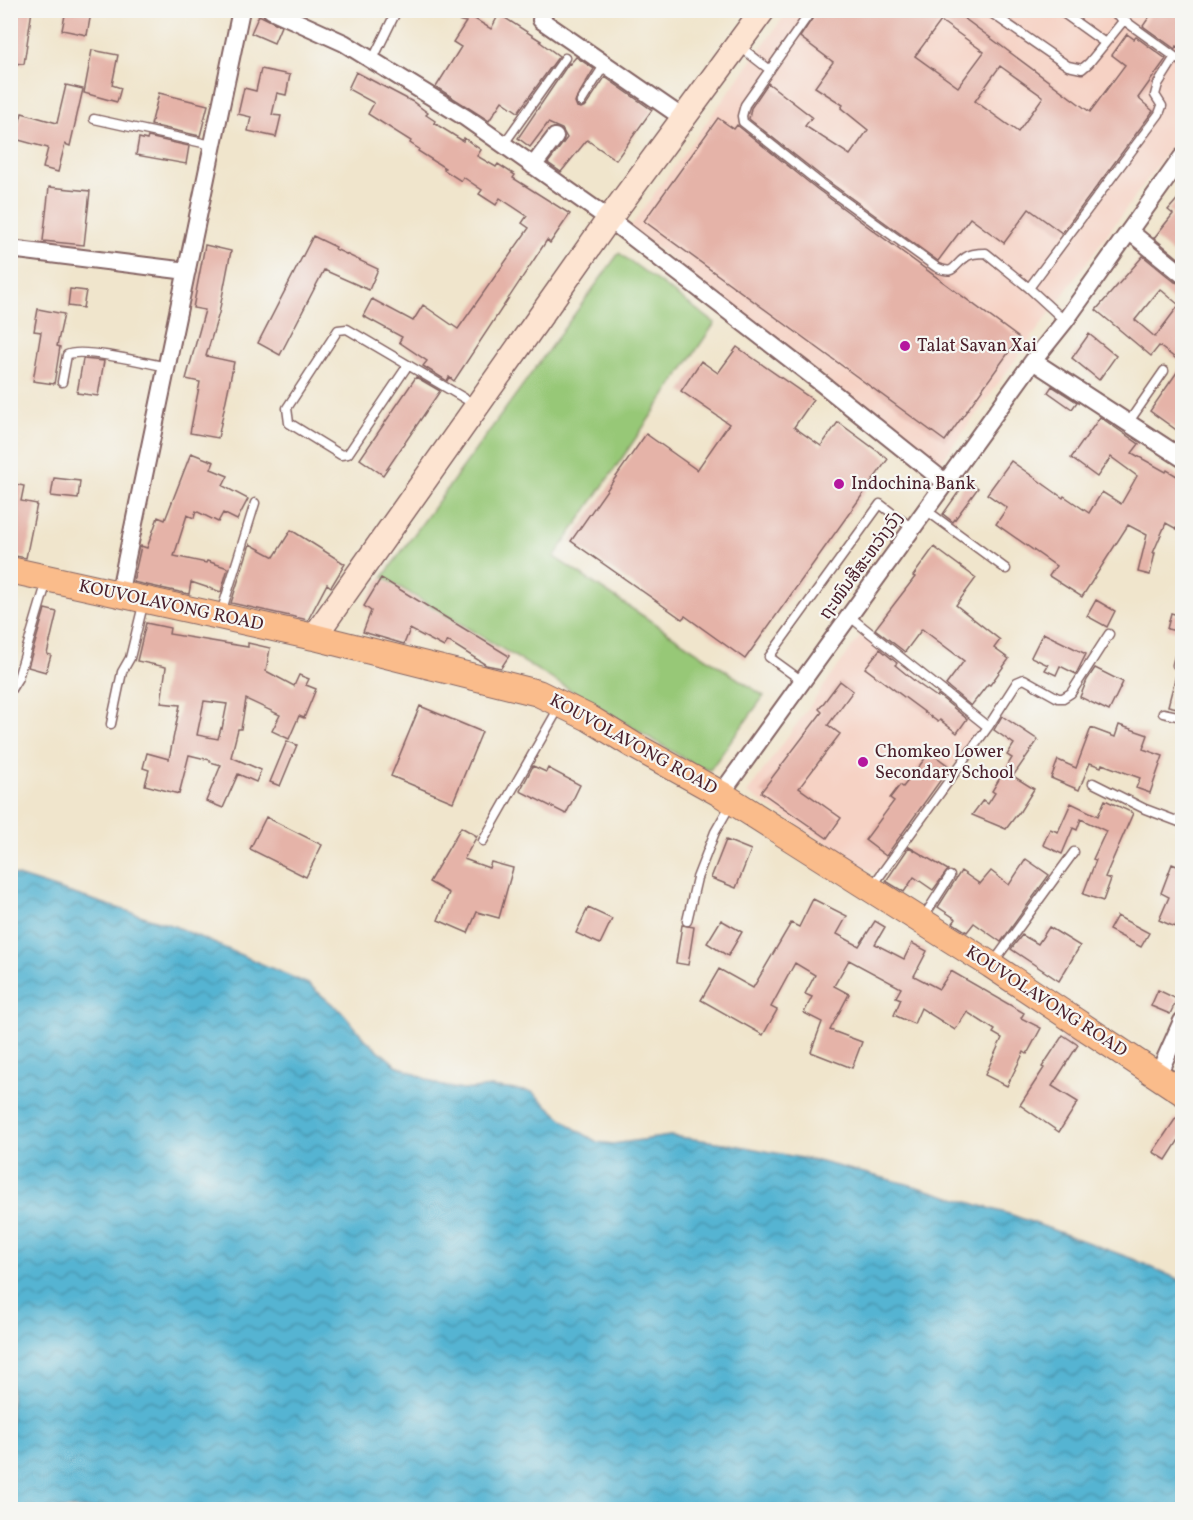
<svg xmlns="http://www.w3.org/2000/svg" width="1193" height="1520" font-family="Vollkorn,'Noto Sans Lao',serif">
	<defs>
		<pattern id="water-waves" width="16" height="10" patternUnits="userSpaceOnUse" patternTransform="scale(1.5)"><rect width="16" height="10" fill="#54b4d2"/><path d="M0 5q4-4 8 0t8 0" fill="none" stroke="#4892ab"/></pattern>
	</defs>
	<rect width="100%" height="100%" fill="#f6f6f2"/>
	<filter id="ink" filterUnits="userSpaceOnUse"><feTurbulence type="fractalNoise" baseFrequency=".0167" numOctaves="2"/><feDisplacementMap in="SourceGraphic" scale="12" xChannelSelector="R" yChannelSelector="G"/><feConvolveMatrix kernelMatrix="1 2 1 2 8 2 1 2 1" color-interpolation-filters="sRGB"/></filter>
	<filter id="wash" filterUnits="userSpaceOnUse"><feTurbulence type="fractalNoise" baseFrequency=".008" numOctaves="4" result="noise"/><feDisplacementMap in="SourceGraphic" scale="24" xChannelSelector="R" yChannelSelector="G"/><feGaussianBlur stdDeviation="1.35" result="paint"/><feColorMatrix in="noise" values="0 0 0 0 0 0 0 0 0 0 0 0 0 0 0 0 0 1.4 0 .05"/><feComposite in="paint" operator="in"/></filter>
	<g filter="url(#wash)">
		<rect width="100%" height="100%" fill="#f0e5cc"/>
		<path fill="#f6d2c4" d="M788,11H1182V132L938,466L630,227Z
			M863,632L980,725L981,728L875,874L747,793Z"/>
		<path fill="#97c877" stroke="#707451" stroke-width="1.5" d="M619,253L715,323L554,557L764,696L710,770L698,767L383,577Z"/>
		<path fill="url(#water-waves)" stroke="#4f6a7e" stroke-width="1.5" d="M11,874L174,926L308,984L344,1014L364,1038L396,1065L439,1085L463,1090L491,1087L532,1092L572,1127L597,1142L613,1144L670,1136L724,1143L817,1161L907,1184L1012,1215L1133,1259L1182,1281V1509H11Z"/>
		<g id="blocks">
			<path fill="#e5b3a8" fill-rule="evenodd" d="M10,10H32L24,64L10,63Z
				M66,10L91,13L87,35L62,30Z
				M433,10H470L468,18L470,16L491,29L499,14L541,41L540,42L559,56L518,112L502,101L489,121L436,87L461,47L453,42L466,22L433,15Z
				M818,10H953L1090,112L1125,65L1112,55L1127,34L1134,39L1136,37L1166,59L1138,98L1153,111L1062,233L1029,209L1004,243L970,218L938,261L825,179L749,119L751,108L768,83L812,117L805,126L850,155L868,130L841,108L843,105L815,87L833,62L800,37ZM941,21L984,52L958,87L915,56ZM1000,66L1043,97L1018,132L975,101Z
				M1154,10H1182V50L1176,46L1175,49L1143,26Z
				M259,15L281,26L274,43L251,33Z
				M92,50L118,55L112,85L121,88L117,102L84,93Z
				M576,57L594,69L576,99L575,102L577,107L581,108L586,106L605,77L652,110L616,160L587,140L561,172L548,163L567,138L562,129L548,123L530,147L518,138L569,63L570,64Z
				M261,69L290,75L286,95L277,93L272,115L281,116L276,137L248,131L251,117L238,114L244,88L256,91Z
				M356,72L413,102L428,113L426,115L435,121L434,123L463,141L464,138L481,150L477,156L496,167L498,164L515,175L513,178L570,214L550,243L547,240L454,381L449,377L447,381L423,366L427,361L399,342L402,337L363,316L372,299L413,321L423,305L458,329L529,228L522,223L527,216L500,198L496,205L479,194L482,190L463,177L461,181L444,170L445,168L418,151L419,149L410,143L411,141L368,114L374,103L348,89Z
				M66,85L83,89L70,146L65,144L58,172L43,168L48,148L15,139L22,113L57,123Z
				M159,93L208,105L200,136L151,125Z
				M718,118L734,129L737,125L817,189L1019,338L945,441L644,221Z
				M148,137L189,146L186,164L136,155L139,138L147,140Z
				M49,187L90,191L84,245L43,241Z
				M1182,194V261L1154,238L1173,214L1168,210Z
				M313,236L336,247L335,249L378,269L369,290L324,270L280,355L258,343Z
				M205,245L231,251L219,313L206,356L234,362L218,438L190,433L200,382L186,379L205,310L193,308Z
				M1143,256L1175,282L1182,284V363L1159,346L1151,356L1096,310ZM1160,289L1179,305L1155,337L1135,320Z
				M70,289L86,291L83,308L68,306Z
				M38,309L64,314L57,346L60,347L54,384L33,381L41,332L34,331Z
				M1089,334L1116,356L1099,380L1072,358Z
				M737,347L813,400L794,427L821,446L838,422L888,459L745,659L685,616L682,619L571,541L646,434L697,470L729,424L681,391L701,361L718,373Z
				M83,359L104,361L98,396L77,393Z
				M1182,365V434L1150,411Z
				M416,377L440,391L383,475L360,459Z
				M1052,386L1077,402L1072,409L1048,392Z
				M1100,417L1139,444L1132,453L1166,472L1167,470L1182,479V532L1166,523L1153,553H1155L1150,575L1138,572L1147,535L1128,525L1082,597L1049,576L1056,566L996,524L1007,508L987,494L1011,461L1063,498L1064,496L1089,513L1102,492L1121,504L1137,476L1111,457L1097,477L1071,458Z
				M191,453L214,462L211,469L228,476L223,486L248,499L237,520L223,513L218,522L196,511L194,518L187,515L174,556L206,563L207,561L228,568L221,592L191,582L189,594L133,582L141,546L147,548L158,517L165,520Z
				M54,478L80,481L78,499L51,496Z
				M967,480L978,488L953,522L943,514Z
				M10,483L24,486L21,501L37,504L26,558L10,555Z
				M291,530L345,564L331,587L327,584L308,620L231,603L250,544L274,557Z
				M934,547L976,578L956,605L1000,640L994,648L1009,659L990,685L988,684L971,706L946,685L964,661L922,629L905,652L875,629L915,577L913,576Z
				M381,578L509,656L501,668L486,665L448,641L444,647L410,629L404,644L363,632L371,611L364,606Z
				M1096,600L1115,611L1107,627L1087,616Z
				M45,609L57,612L47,654L51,655L46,672L28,667Z
				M1171,613L1182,616V632L1167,629Z
				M146,623L170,628L169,634L248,647V643L270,648L266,671L294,686L299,675L309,679L306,685L316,689L304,718L299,716L289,739L272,731L280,715L246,699L241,729H238L231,757L261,770L256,782L238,774L223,808L206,801L221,765L210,762V760L189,755L179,794L145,785L149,770L143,768L147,753L169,759L180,705L161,703L166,667L137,661ZM204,701L227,704L222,729L221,728L218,739L197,735Z
				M1043,633L1086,654L1076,674L1060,666L1056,675L1045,670L1048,665L1031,657Z
				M880,649L897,663L895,665L917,683L937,697L938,695L967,719L957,733L940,720L938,722L865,668Z
				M1095,668L1123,682L1109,711L1080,697L1087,680Z
				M1182,668V709L1168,706L1177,671Z
				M840,681L853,691L828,725L840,734L799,788L841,818L827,838L761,792L822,712L819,709Z
				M420,706L482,732L453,802L391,776Z
				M1002,716L1038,740L1013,776L1034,789L1019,813H1018L1006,829L972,815L983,800L988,804L995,793L992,791L1012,758L1007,755L1014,744L994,730Z
				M1119,725L1148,735L1143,749L1163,756L1150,793L1136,788L1140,778L1102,764L1101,767L1090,763L1079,790L1051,778L1058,760L1076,768L1091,728L1115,737Z
				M287,741L297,745L280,786L270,782Z
				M930,752L950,767L886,856L865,840L894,801L890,798L900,785L903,787Z
				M533,766L546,772L548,768L580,785L566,814L520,791Z
				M1105,800L1133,813L1105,877L1111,879L1103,901L1083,894L1096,860L1093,859L1106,831L1081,819L1077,830L1073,828L1062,854L1043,845L1050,829L1058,832L1071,803L1098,816Z
				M266,817L322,845L306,877L250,849Z
				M461,827L477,836L464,859L489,868L491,862L513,868L499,918L477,912L468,933L438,920L449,893L429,882Z
				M726,840L751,850L736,888L711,878Z
				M909,847L948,870L933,890L914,877L904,892L886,881Z
				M1026,859L1049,875L1001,942L974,923L967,932L953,923L956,919L938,907L961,871L980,884L991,871L1009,885Z
				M1172,864L1182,868V910L1175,927L1159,920L1169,897L1161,893Z
				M813,899L847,916L837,934L859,946L875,921L885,927L875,944L904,959L912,943L927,951L914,976L939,989L951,971L1024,1013L1021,1018L1041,1028L1027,1054L1024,1052L1007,1086L985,1075L1002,1038L993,1033L995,1030L967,1012L955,1030L921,1008L914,1024L894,1015L901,999L896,997L901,988L849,960L834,986L849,994L830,1030L862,1042L852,1068L811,1052L822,1022L804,1013L812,997L805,994L815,975L795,963L771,1007L777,1010L763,1035L701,1000L719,969L753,988L791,923L799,927Z
				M588,908L612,919L600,944L576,933Z
				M1117,916L1149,933L1141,947L1109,930Z
				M721,920L742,932L728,956L707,943Z
				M682,925L694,927L688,965L676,963Z
				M1049,927L1080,946L1059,981L1011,949L1022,935L1038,944Z
				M1158,990L1177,999L1170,1014L1151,1006Z
				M1063,1035L1078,1045L1052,1086L1078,1102L1059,1132L1020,1105L1044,1068L1042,1067Z
				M1176,1118L1182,1122V1135L1166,1160L1153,1152Z"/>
		</g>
	</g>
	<g filter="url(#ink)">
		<use href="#blocks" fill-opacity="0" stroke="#846463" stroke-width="1.5"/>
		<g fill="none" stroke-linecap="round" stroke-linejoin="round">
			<g stroke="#846463" stroke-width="11">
				<path id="lane" d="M812,10L745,105L742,116L743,122L821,184L936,267C956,276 952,266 966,257C971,253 980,253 986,253L1029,288L1065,321
					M987,10L1068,66L1082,69L1089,63L1124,20
					M1059,10L1105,43
					M1110,10L1182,62
					M738,45L770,70
					M372,61L396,12
					M581,102L605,64
					M94,119L212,145
					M503,145L565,58
					M1029,288L1159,114L1162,106L1155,95L1158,84L1175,57
					M408,365L348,454L341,455L289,423L287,408L338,330L347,329L474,404
					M62,382L67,355C80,347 148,363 167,367
					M1128,423L1164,371
					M926,510L1006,569
					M221,613L255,503
					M849,616L988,727
					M1177,665L1182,646
					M802,681L769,657L880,504L913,529
					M10,691L18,678L47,581
					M1163,713L1182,717
					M111,724L122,672L130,658L144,601
					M1093,783L1145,809L1182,823
					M483,841L560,706
					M871,888L988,727L1017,682L1024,679L1058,698H1063L1071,693L1109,634
					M923,918L950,876
					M687,921L697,878L715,832L731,804
					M993,963L1074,852"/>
			</g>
			<g stroke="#846463" stroke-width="20">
				<path id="street" d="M271,10L344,43L466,118L609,219L816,379L946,483
					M541,20L683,118
					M533,166L555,137
					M1129,231L1182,274
					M10,249L187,271
					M1033,361L1182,458
					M119,595L241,10
					M721,794L1033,361L1065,321L1182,157
					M1158,1075L1182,1021"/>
			</g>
			<g stroke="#846463" stroke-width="27">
				<path id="secondary" d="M314,637L609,219L763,10"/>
			</g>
			<g stroke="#846463" stroke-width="28">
				<path id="primary" d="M10,570L314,637L538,693L589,718L633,745L721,794L991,965L1182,1092"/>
			</g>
			<use href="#lane" stroke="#fff" stroke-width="8"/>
			<use href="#street" stroke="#fff" stroke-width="16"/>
			<use href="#secondary" stroke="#fde4d1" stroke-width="24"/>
			<use href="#primary" stroke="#fabc8b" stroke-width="26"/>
		</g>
	</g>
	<g fill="#b5179e" stroke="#f6f6f2" stroke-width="2">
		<circle cx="905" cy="346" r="6"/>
		<circle cx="839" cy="484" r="6"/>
		<circle cx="863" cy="762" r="6"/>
	</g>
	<g text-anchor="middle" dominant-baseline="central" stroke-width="4.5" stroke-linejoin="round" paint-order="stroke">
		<g font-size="18" fill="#4a1f2b" stroke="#f6f6f2" text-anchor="start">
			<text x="917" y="346">Talat Savan Xai</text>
			<text x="851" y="484">Indochina Bank</text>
			<text x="875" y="752">Chomkeo Lower<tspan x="875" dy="21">Secondary School</tspan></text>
		</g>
		<g font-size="18" fill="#4a1f2b" stroke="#f6f6f2">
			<text transform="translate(862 566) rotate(-54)">ຖະໜົນສີສະຫວ່າງວົງ</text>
			<text transform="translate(171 606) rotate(12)">KOUVOLAVONG ROAD</text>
			<text transform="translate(633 745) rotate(29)">KOUVOLAVONG ROAD</text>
			<text transform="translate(1046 1002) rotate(33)">KOUVOLAVONG ROAD</text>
		</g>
	</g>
	<rect width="1193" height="1520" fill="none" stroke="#f6f6f2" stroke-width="36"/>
</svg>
